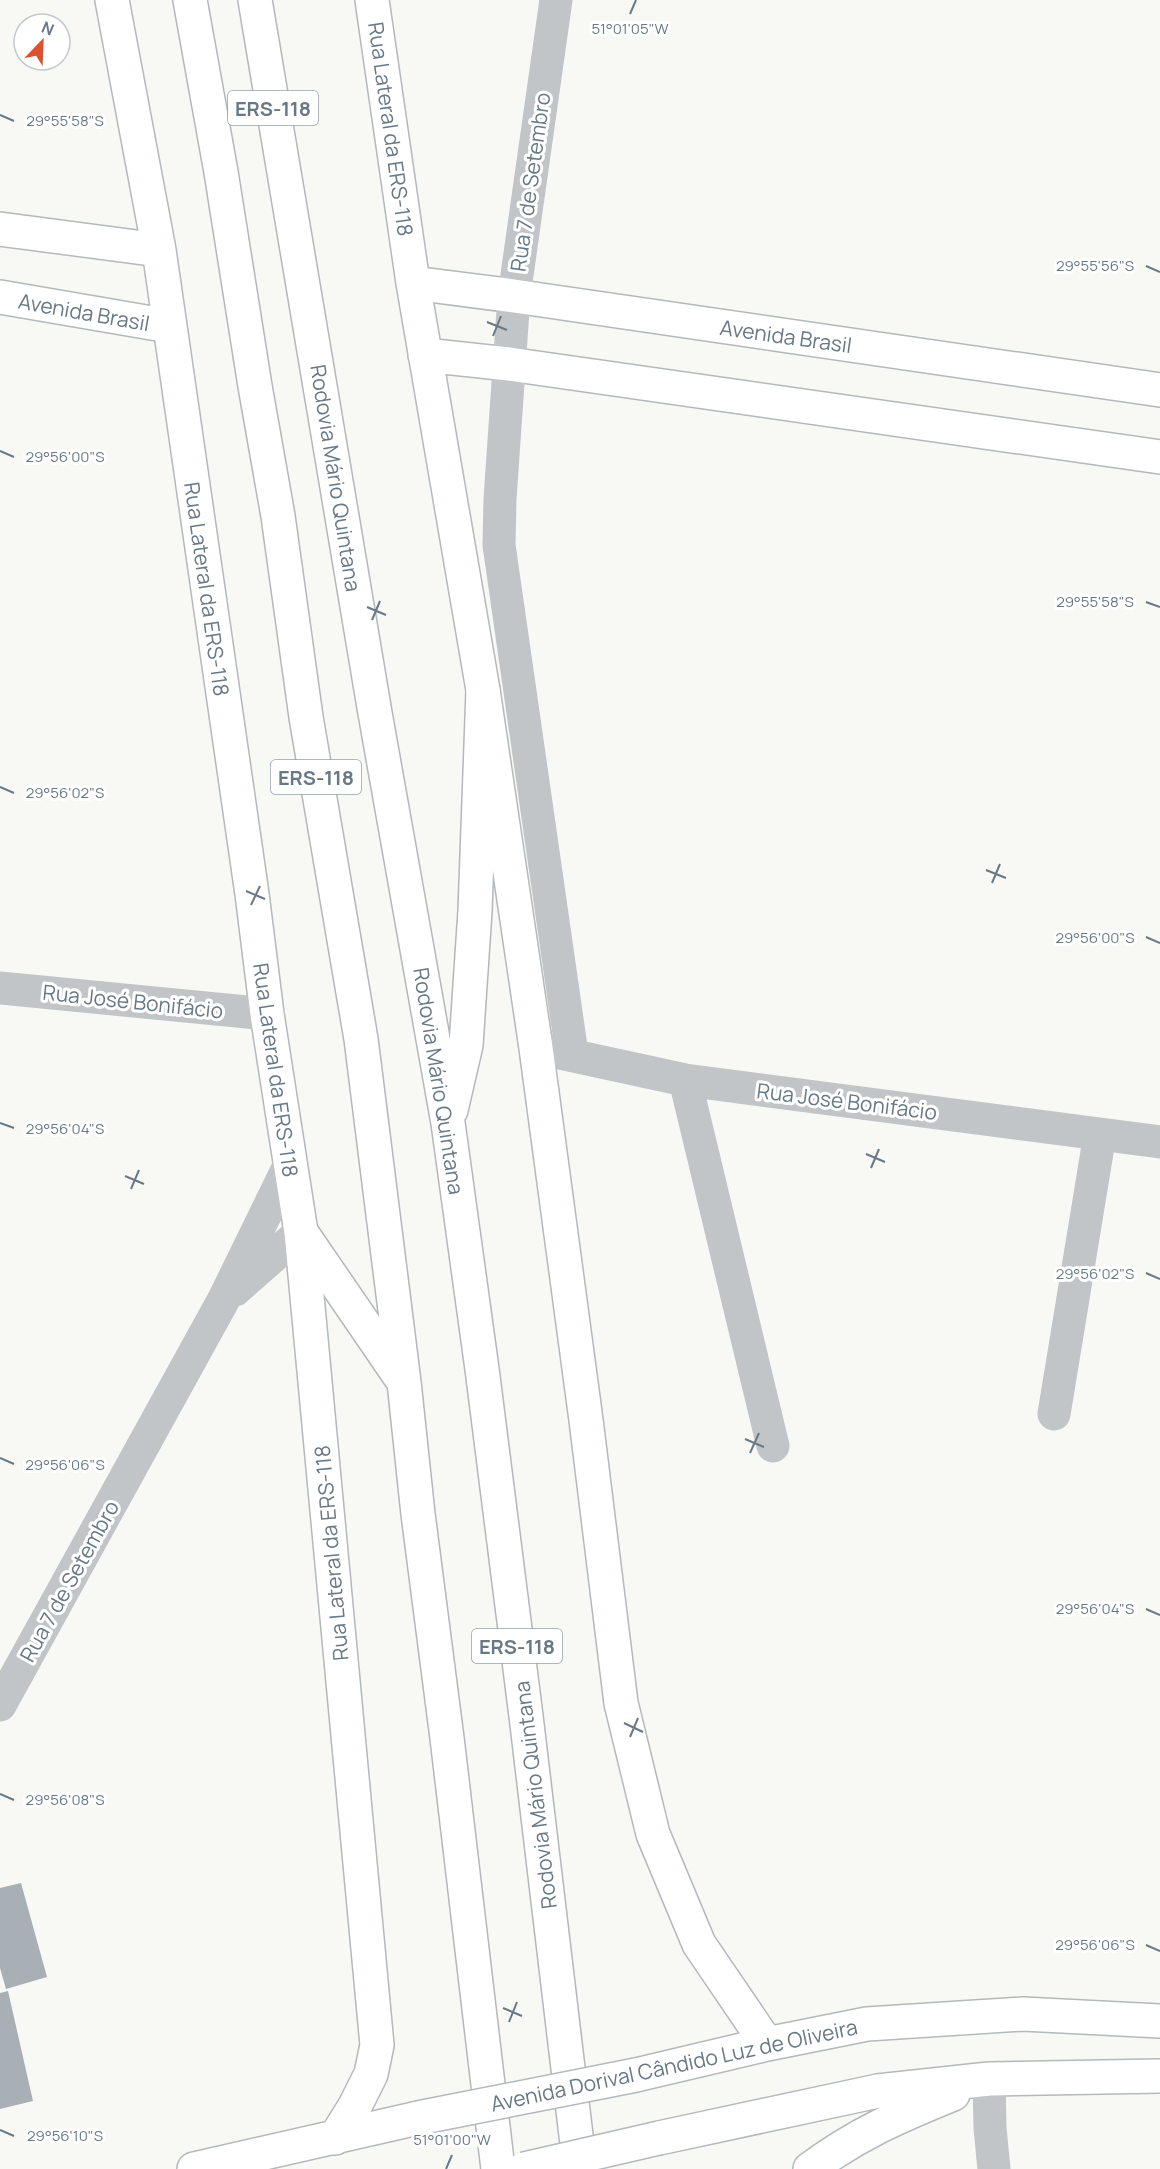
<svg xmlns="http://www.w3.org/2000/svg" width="1160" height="2169" font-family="Manrope,sans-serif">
	<rect width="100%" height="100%" fill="#f8f8f5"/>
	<path fill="#a8b0b6" d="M21,1883L47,1977L6,1989L0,1968V1888Z
		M8,1991L33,2101L0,2109V1993Z"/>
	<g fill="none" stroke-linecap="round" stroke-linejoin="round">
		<g stroke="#b4b9bc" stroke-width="36">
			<path id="major" d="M112,0L159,250L252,894L267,1014L301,1232L377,2045L371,2074L355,2106L335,2138
				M372,0L413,283L483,690L536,1048L586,1420L621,1703L653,1834L699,1944L767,2044
				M0,229L159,250
				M413,283L514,296L1160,390
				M0,297L169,326
				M425,355L509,364L1160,457
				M636,2075L767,2044L867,2024L1023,2014L1160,2021
				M659,2138L878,2091L989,2079L1160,2076
				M194,2169L418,2118
				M810,2169C857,2134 899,2116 953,2094"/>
		</g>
		<g stroke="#b4b8bb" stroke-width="36">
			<path id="highway" d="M190,0L221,172L255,386L278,516L306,717L361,1039L404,1382L418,1514L447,1738L498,2169
				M255,0L375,713L448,1123L482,1369L526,1716L580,2169
				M451,1110L466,1045L475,911L483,690
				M301,1232L401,1378"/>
		</g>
		<path stroke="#c1c5c8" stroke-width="33" d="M556,0L514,296L500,499L499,545L572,1054
			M0,988L267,1014
			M551,1051L685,1080L1160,1142
			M685,1080L773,1446
			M235,1290L301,1232
			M1054,1414L1100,1134
			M0,1705L224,1299L290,1164
			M989,2079L990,2128L994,2169"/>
		<use href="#major" stroke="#fff" stroke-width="33"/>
		<use href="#highway" stroke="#fff" stroke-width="33"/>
		<g stroke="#b4b9bc" stroke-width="36" stroke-linecap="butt">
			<path id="major-bridge" d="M418,2118L636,2075
				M524,2169L659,2138"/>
		</g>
		<use href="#major-bridge" stroke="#fff" stroke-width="33"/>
	</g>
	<path fill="none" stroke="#687985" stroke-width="2" d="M630,14L636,0M0,115L14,121M1146,266L1160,272M487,322L507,330M493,336L501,316M0,451L14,457M1146,602L1160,607M367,607L386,615M372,620L380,601M0,787L14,793M986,870L1006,878M992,883L1000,864M246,891L265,899M251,905L260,886M1146,937L1160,943M0,1123L14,1128M866,1154L885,1162M871,1168L879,1149M125,1176L144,1184M131,1189L139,1170M1146,1273L1160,1279M745,1439L764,1447M750,1453L759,1433M0,1458L14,1464M1146,1609L1160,1615M624,1723L643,1732M630,1737L638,1718M0,1794L14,1800M1146,1945L1160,1951M503,2008L522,2016M509,2022L517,2002M0,2130L14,2136M446,2169L452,2155"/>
	<g text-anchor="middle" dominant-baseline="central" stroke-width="6" stroke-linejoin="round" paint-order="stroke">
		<g fill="#fff" stroke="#95a1aa" stroke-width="1.5">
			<rect x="228" y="91" width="90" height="34" rx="4.5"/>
			<rect x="271" y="760" width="90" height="34" rx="4.5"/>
			<rect x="472" y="1629" width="90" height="34" rx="4.5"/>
		</g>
		<g font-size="20" font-weight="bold" fill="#687985">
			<text x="273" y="108">ERS-118</text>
			<text x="316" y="777">ERS-118</text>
			<text x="517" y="1646">ERS-118</text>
		</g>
		<g font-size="21" fill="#687985" stroke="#fff">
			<text transform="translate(391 129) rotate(82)">Rua Lateral da ERS-118</text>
			<text transform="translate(530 182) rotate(-82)">Rua 7 de Setembro</text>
			<text transform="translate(84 312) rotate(10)">Avenida Brasil</text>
			<text transform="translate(786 336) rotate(8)">Avenida Brasil</text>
			<text transform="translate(336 478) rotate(81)">Rodovia Mário Quintana</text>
			<text transform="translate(207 589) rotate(82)">Rua Lateral da ERS-118</text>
			<text transform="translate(133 1001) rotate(6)">Rua José Bonifácio</text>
			<text transform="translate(276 1070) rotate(82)">Rua Lateral da ERS-118</text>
			<text transform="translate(439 1081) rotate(81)">Rodovia Mário Quintana</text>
			<text transform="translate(847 1101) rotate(7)">Rua José Bonifácio</text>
			<text transform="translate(331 1553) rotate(-95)">Rua Lateral da ERS-118</text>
			<text transform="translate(69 1581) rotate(-61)">Rua 7 de Setembro</text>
			<text transform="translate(535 1795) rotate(-97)">Rodovia Mário Quintana</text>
			<text transform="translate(674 2065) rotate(-12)">Avenida Dorival Cândido Luz de Oliveira</text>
		</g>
	</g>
	<g font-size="15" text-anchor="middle" fill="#687985" stroke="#fff" stroke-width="6" stroke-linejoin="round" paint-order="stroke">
		<text x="630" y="34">51°01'05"W</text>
		<text x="65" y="126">29°55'58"S</text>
		<text x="1095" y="271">29°55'56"S</text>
		<text x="65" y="462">29°56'00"S</text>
		<text x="1095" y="607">29°55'58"S</text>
		<text x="65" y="798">29°56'02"S</text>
		<text x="1095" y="943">29°56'00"S</text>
		<text x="65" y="1134">29°56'04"S</text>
		<text x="1095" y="1279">29°56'02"S</text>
		<text x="65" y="1470">29°56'06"S</text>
		<text x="1095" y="1614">29°56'04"S</text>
		<text x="65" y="1805">29°56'08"S</text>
		<text x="1095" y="1950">29°56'06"S</text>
		<text x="65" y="2141">29°56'10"S</text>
		<text x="452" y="2145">51°01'00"W</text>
	</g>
	<g transform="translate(42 42) rotate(23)"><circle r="28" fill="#ffffff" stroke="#c3c9ce" stroke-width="1.5"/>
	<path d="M0-4.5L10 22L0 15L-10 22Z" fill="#de502f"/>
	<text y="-9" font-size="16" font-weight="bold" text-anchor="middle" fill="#687985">N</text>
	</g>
</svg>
